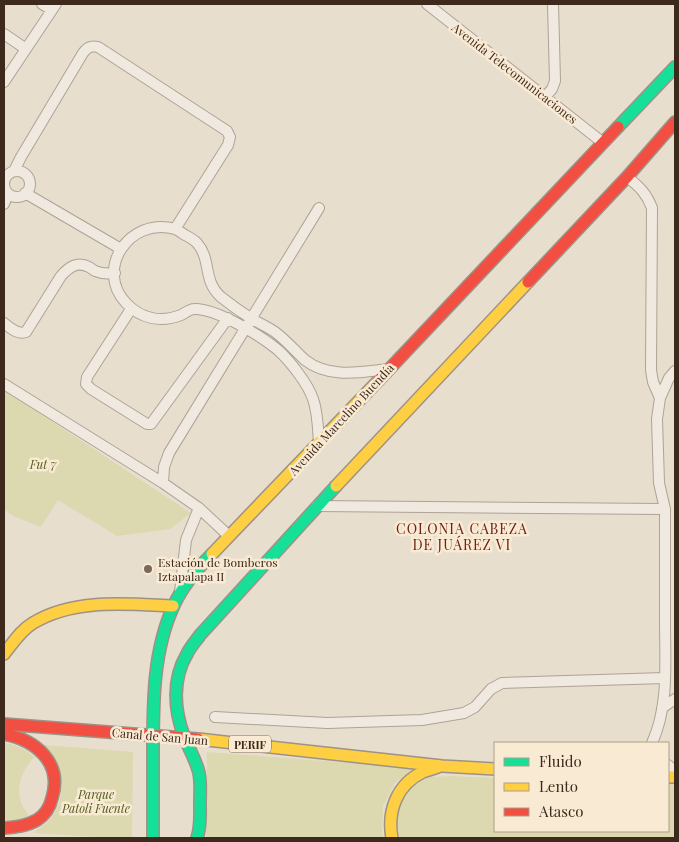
<svg xmlns="http://www.w3.org/2000/svg" width="679" height="842" font-family="'Playfair Display',serif">
	<rect width="100%" height="100%" fill="#e8dece"/>
	<path fill="#dcd8af" d="M4,390L27,405L191,513L170,529L117,536L58,500L41,527L13,516L4,509Z
		M4,743C16,745 25,748 34,757C18,776 12,796 30,817L20,819L4,820Z
		M44,745L133,752L132,838H110L33,833L48,822L55,812L59,804L61,793Z
		M207,752L415,768L395,783L383,806L382,833L384,838H206Z
		M451,776L495,778V831H668V784L675,785V838H400L396,819L402,801L413,786L430,777Z"/>
	<g fill="none" stroke-linecap="round" stroke-linejoin="round">
		<g stroke="#ada396" stroke-width="12">
			<path id="street" d="M42,4L52,10
				M427,4L602,142
				M4,34L26,49
				M4,82L56,4
				M545,97L552,89L555,81L553,4
				M14,171L21,157L83,53C87,48 90,45 98,47L227,131L230,137L228,145L175,229
				M4 184a13 13 0 1 1 26 0a13 13 0 1 1-26 0Z
				M627,177C639,186 647,194 652,208L651,370L653,382L660,398
				M25,193L121,249
				M4,204L8,194
				M131,309L87,377L86,384L91,389L147,424H151L228,318
				M4,323C10,328 18,335 26,332L61,276C69,267 77,261 89,267C91,268 93,270 95,271C102,274 108,274 115,273
				M4,384L163,483L199,508L229,536
				M319,444C318,429 318,413 313,399C308,384 290,361 278,350C261,336 216,308 194,309C190,309 185,313 181,315C161,323 141,319 126,303C94,269 130,216 175,229C178,230 182,233 185,235C189,237 194,240 197,243C212,260 202,280 221,297C231,305 241,312 252,319C259,323 268,327 275,332C286,340 295,351 305,360C329,379 361,372 389,369
				M163,483L164,467L169,453L319,208
				M317,506L665,509
				M180,592L186,540L199,508
				M662,708L675,699
				M215,717L327,723L422,720L464,713L475,707L491,689L502,683L665,678
				M652,743C669,706 665,663 665,623C665,585 665,547 665,509L659,483L657,419L660,398L669,378L675,371
				M668,765L675,772"/>
		</g>
		<g stroke="#9d9286" stroke-width="14">
			<path id="fast" d="M618,127L675,67
				M153,838C153,809 153,780 153,751C153,702 153,650 174,605C183,585 197,569 212,554
				M197,838C201,827 200,815 200,803C200,793 201,783 199,773C196,760 189,749 184,736C174,710 172,679 187,654C190,647 196,641 200,635L336,486"/>
		</g>
		<g stroke="#9d9286" stroke-width="14">
			<path id="slow" d="M336,486L528,282
				M212,554L378,381
				M4,654C13,643 21,630 33,623C74,598 127,604 173,606
				M198,739L442,766L495,769
				M668,777H675
				M392,838C387,811 397,784 423,772C428,770 433,769 438,767"/>
		</g>
		<g stroke="#9d9286" stroke-width="14">
			<path id="jam" d="M528,282L627,177L675,122
				M378,381L618,127
				M4,724L198,739
				M4,734C36,740 63,763 52,798C50,807 45,815 37,820C27,826 15,827 4,828"/>
		</g>
		<use href="#street" stroke="#efe9e0" stroke-width="10"/>
		<use href="#fast" stroke="#16e098" stroke-width="11"/>
		<use href="#slow" stroke="#ffcf43" stroke-width="11"/>
		<use href="#jam" stroke="#f24e42" stroke-width="11"/>
	</g>
	<circle fill="#7a685b" stroke="#f9ead3" stroke-width="2" cx="148" cy="569" r="5"/>
	<g text-anchor="middle" dominant-baseline="central" stroke-width="5" stroke-linejoin="round" paint-order="stroke">
		<rect fill="#f9ead3" stroke="#766354" stroke-width="1" x="229" y="735.5" width="42" height="17" rx="4"/>
		<g font-size="11" font-weight="bold" fill="#3e291d">
			<text x="250" y="744">PERIF</text>
		</g>
		<g font-size="12" fill="#3e291d" stroke="#f9ead3">
			<text transform="translate(515 73) rotate(38)">Avenida Telecomunicaciones</text>
			<text transform="translate(341 419) rotate(-47)">Avenida Marcelino Buendía</text>
			<text transform="translate(160 736) rotate(5)">Canal de San Juan</text>
		</g>
		<g font-size="12" font-style="italic" fill="#545c21" stroke="#f9ead3">
			<text x="43" y="464">Fut 7</text>
			<text x="96" y="794">Parque<tspan x="96" dy="14">Patoli Fuente</tspan></text>
		</g>
		<g font-size="12" fill="#3e291d" stroke="#f9ead3" text-anchor="start">
			<text x="158" y="562">Estación de Bomberos<tspan x="158" dy="14">Iztapalapa II</tspan></text>
		</g>
		<g font-size="14" letter-spacing="1" fill="#6f2117" stroke="#f9ead3">
			<text x="462" y="528">COLONIA CABEZA<tspan x="462" dy="16">DE JUÁREZ VI</tspan></text>
		</g>
	</g>
	<rect width="679" height="842" fill="none" stroke="#3e291d" stroke-width="10"/>
	<rect x="494" y="742" width="175" height="90" fill="#f9ead3" stroke="#ae9d8a"/>
	<rect x="504" y="758" width="25" height="8" fill="#16e098" stroke="#ae9d8a"/>
	<text x="539" y="767" font-size="15" fill="#3e291d">Fluido</text>
	<rect x="504" y="783" width="25" height="8" fill="#ffcf43" stroke="#ae9d8a"/>
	<text x="539" y="792" font-size="15" fill="#3e291d">Lento</text>
	<rect x="504" y="808" width="25" height="8" fill="#f24e42" stroke="#ae9d8a"/>
	<text x="539" y="817" font-size="15" fill="#3e291d">Atasco</text>
</svg>
